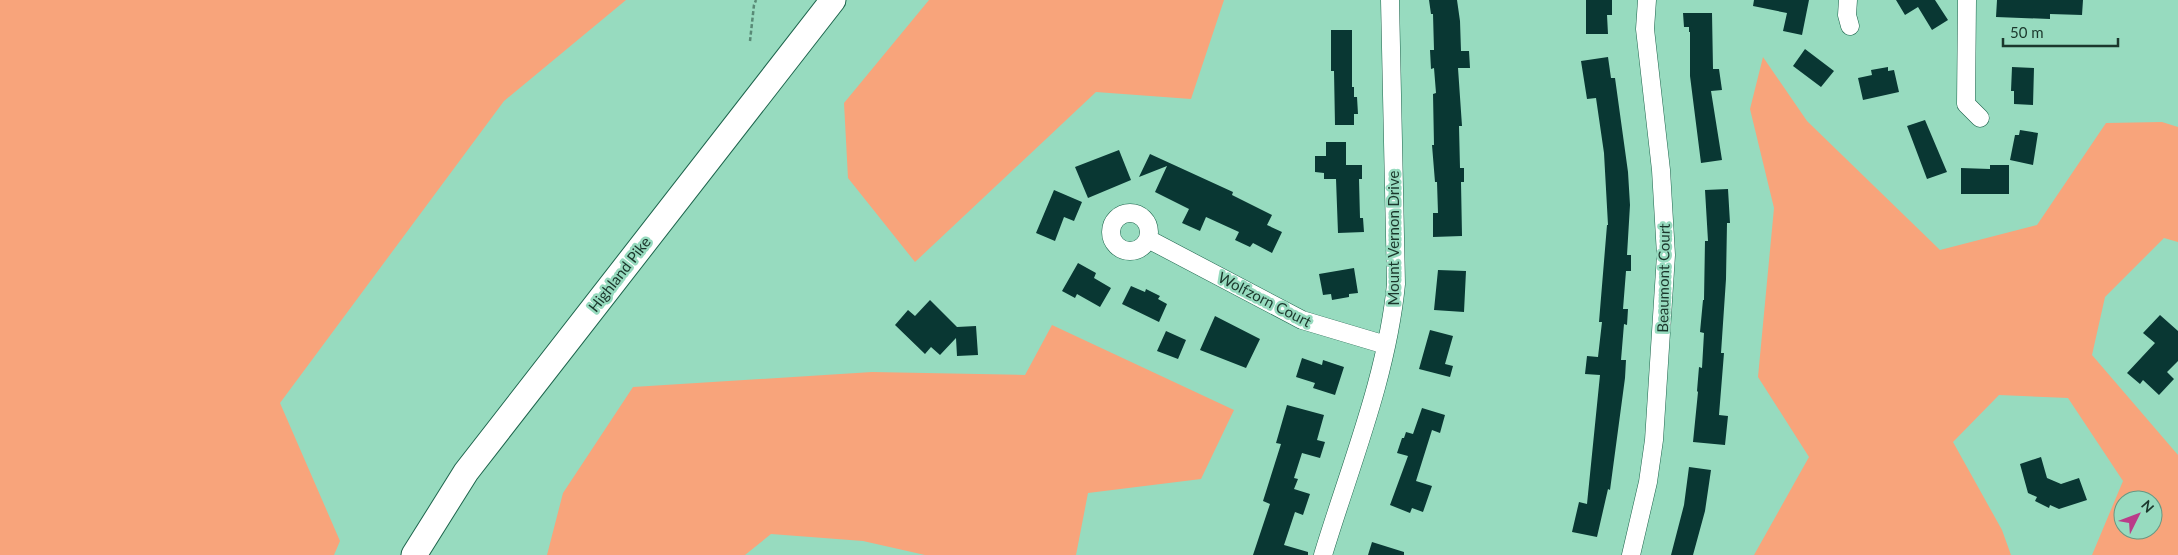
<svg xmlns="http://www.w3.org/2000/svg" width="2178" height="555" font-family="Lato,sans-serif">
	<rect width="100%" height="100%" fill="#97dbbf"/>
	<path fill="#f8a47b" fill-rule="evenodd" d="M0,0H626L504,101L280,403L340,541L334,555H0Z
		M929,0H1224L1191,99L1096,92L915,262L848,178L844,103Z
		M1763,57L1807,121L1940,250L2037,225L2106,123L2162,122L2178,127V242L2164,238L2105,297L2092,355L2178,455V555H2092L2123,481L2068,398L1999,395L1953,442L2002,530L2011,555H1754L1809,457L1758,377L1774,208L1750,109ZM2123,500H2153V530H2123Z
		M1052,325L1234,410L1201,479L1088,493L1076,555H925L863,541L771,534L745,555H547L563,493L633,387L872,372L1025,375Z"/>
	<path fill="#093733" d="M1429,0H1457L1460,21L1461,51H1469L1470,68H1458L1462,126H1459L1460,168H1464V182H1461L1462,236L1433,237V213H1438L1437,182H1435L1432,145H1434L1433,94L1436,93L1434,68L1431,69L1430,50H1434L1433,14H1431Z
		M1586,0H1612V15H1607L1608,34H1586Z
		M1754,0H1809L1802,35L1783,31L1787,13L1753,6Z
		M1896,0H1935L1948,20L1932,30L1918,7L1905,15Z
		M1997,0H2083L2082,15L2050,14V19L1996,17Z
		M1683,13H1712L1713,69H1719L1722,90L1711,91L1722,160L1701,163L1690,76V32H1689V27H1684Z
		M1331,30H1352V87H1354V97H1357L1358,114H1354V125H1335L1334,71H1331Z
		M1805,49L1834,71L1821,87L1793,66Z
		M1608,57L1611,78H1615L1628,172L1630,205L1627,255H1631V271H1626L1623,309H1628L1627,325L1624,324L1621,360H1626L1625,378L1610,490L1608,489L1597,537L1572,532L1579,502L1587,504L1600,375L1585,374L1587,356L1598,357L1602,322H1599L1607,225H1608L1604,153L1596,98L1587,99L1581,61Z
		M1888,67V71L1894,70L1899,92L1863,100L1858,78L1872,75L1871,70Z
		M2012,67L2034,68L2033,105L2014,104V91H2011Z
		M1925,120L1947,172L1927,179L1907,126Z
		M2020,130L2038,133L2033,165L2010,160L2015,135H2019Z
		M1326,142H1346V165H1362V179H1359L1360,218H1363L1364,232L1338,233L1336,179H1324V173L1315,172V156H1326Z
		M1119,150L1131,180L1088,198L1075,167Z
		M1150,154L1233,192L1232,195L1272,215L1267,225L1282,232L1272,253L1253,243L1250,247L1235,240L1239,232L1206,217L1200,231L1182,223L1189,209L1155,192L1167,166L1139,177Z
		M1990,165H2009V194H1961V168L1990,169Z
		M1728,189L1730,223H1727L1726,279L1721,353H1724L1719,415L1728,416L1725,445L1693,442L1698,392L1697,391L1699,367L1702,368L1704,333L1700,332L1703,300H1704L1705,241H1708L1705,190Z
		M1054,190L1082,202L1074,221L1064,217L1055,241L1036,233Z
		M1078,263L1096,273L1094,278L1111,288L1100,307L1077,294L1075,298L1062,291Z
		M1354,268L1358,293L1349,294V297L1332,300L1331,294L1323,295L1319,274Z
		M1438,270L1466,271L1464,312L1434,310Z
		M1131,286L1145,292L1146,289L1160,296L1158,299L1167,304L1159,322L1122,304Z
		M930,300L957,327L976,326L978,355L957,356L956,338L940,355L931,347L925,354L895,325L908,310L915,316Z
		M2160,315L2178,331V361L2167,372L2174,379L2159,395L2143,380L2140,384L2127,373L2155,343L2143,333Z
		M1215,316L1260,339L1246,368L1200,350Z
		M1430,330L1453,336L1445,364L1453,366L1450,377L1419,369Z
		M1166,331L1186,340L1178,359L1157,351Z
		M1302,358L1322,365L1323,360L1344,367L1335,395L1313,388L1315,383L1296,377Z
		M1287,405L1324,415L1317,440L1325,442L1320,458L1302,453L1294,478L1298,479L1294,489L1310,494L1303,515L1295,512L1284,545L1308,552V555H1253L1270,504L1263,501L1281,444L1276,443Z
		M1422,408L1445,415L1440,433L1432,430L1416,481L1432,486L1423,512L1412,508L1410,513L1390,505L1408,456L1397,453L1402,438H1404L1406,432L1413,434Z
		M2041,457L2047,478L2061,484L2079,478L2087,500L2059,509L2050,505L2049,508L2035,501L2037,497L2028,493L2020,464Z
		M1689,467L1711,470L1705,511L1693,555H1671L1684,505Z
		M1372,542L1404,552V555H1368Z"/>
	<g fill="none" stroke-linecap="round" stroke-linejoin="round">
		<g stroke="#1d644c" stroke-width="19">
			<path id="street" d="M1848,0L1847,15L1850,26
				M1967,0L1966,104L1980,118
				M1111 232a19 19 0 1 1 38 0a19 19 0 1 1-38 0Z
				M1148,239L1302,320L1386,345
				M1323,555C1350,466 1387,377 1396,284L1390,0
				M1631,555L1648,482L1654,440L1666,255L1661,170L1645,29L1647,0"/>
		</g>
		<g stroke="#1d644c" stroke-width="27">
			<path id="secondary" d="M414,555L466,472L833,0"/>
		</g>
		<path stroke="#598a76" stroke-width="2.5" stroke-dasharray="4 2.5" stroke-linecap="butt" d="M750,41L754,5L756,0"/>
		<use href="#street" stroke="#fff" stroke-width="18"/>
		<use href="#secondary" stroke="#fff" stroke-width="25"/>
	</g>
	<g text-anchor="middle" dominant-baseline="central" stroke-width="5" stroke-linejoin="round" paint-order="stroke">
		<g font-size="15" fill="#1b372c" stroke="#97dbbf">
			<text transform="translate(1393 238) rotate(-90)">Mount Vernon Drive</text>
			<text transform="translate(619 274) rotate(-52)">Highland Pike</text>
			<text transform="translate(1663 278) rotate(-89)">Beaumont Court</text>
			<text transform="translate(1265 299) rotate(27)">Wolfzorn Court</text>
		</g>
	</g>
	<g transform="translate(2138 515) rotate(48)"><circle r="24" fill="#97dbbf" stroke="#659984"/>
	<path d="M0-4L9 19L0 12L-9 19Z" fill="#ba3c89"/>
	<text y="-8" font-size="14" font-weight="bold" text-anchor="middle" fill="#1b372c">N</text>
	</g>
	<path d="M2003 38v8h115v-8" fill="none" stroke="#1b372c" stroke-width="2.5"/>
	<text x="2010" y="38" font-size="15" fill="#1b372c" stroke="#97dbbf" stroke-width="4" paint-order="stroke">50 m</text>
</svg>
